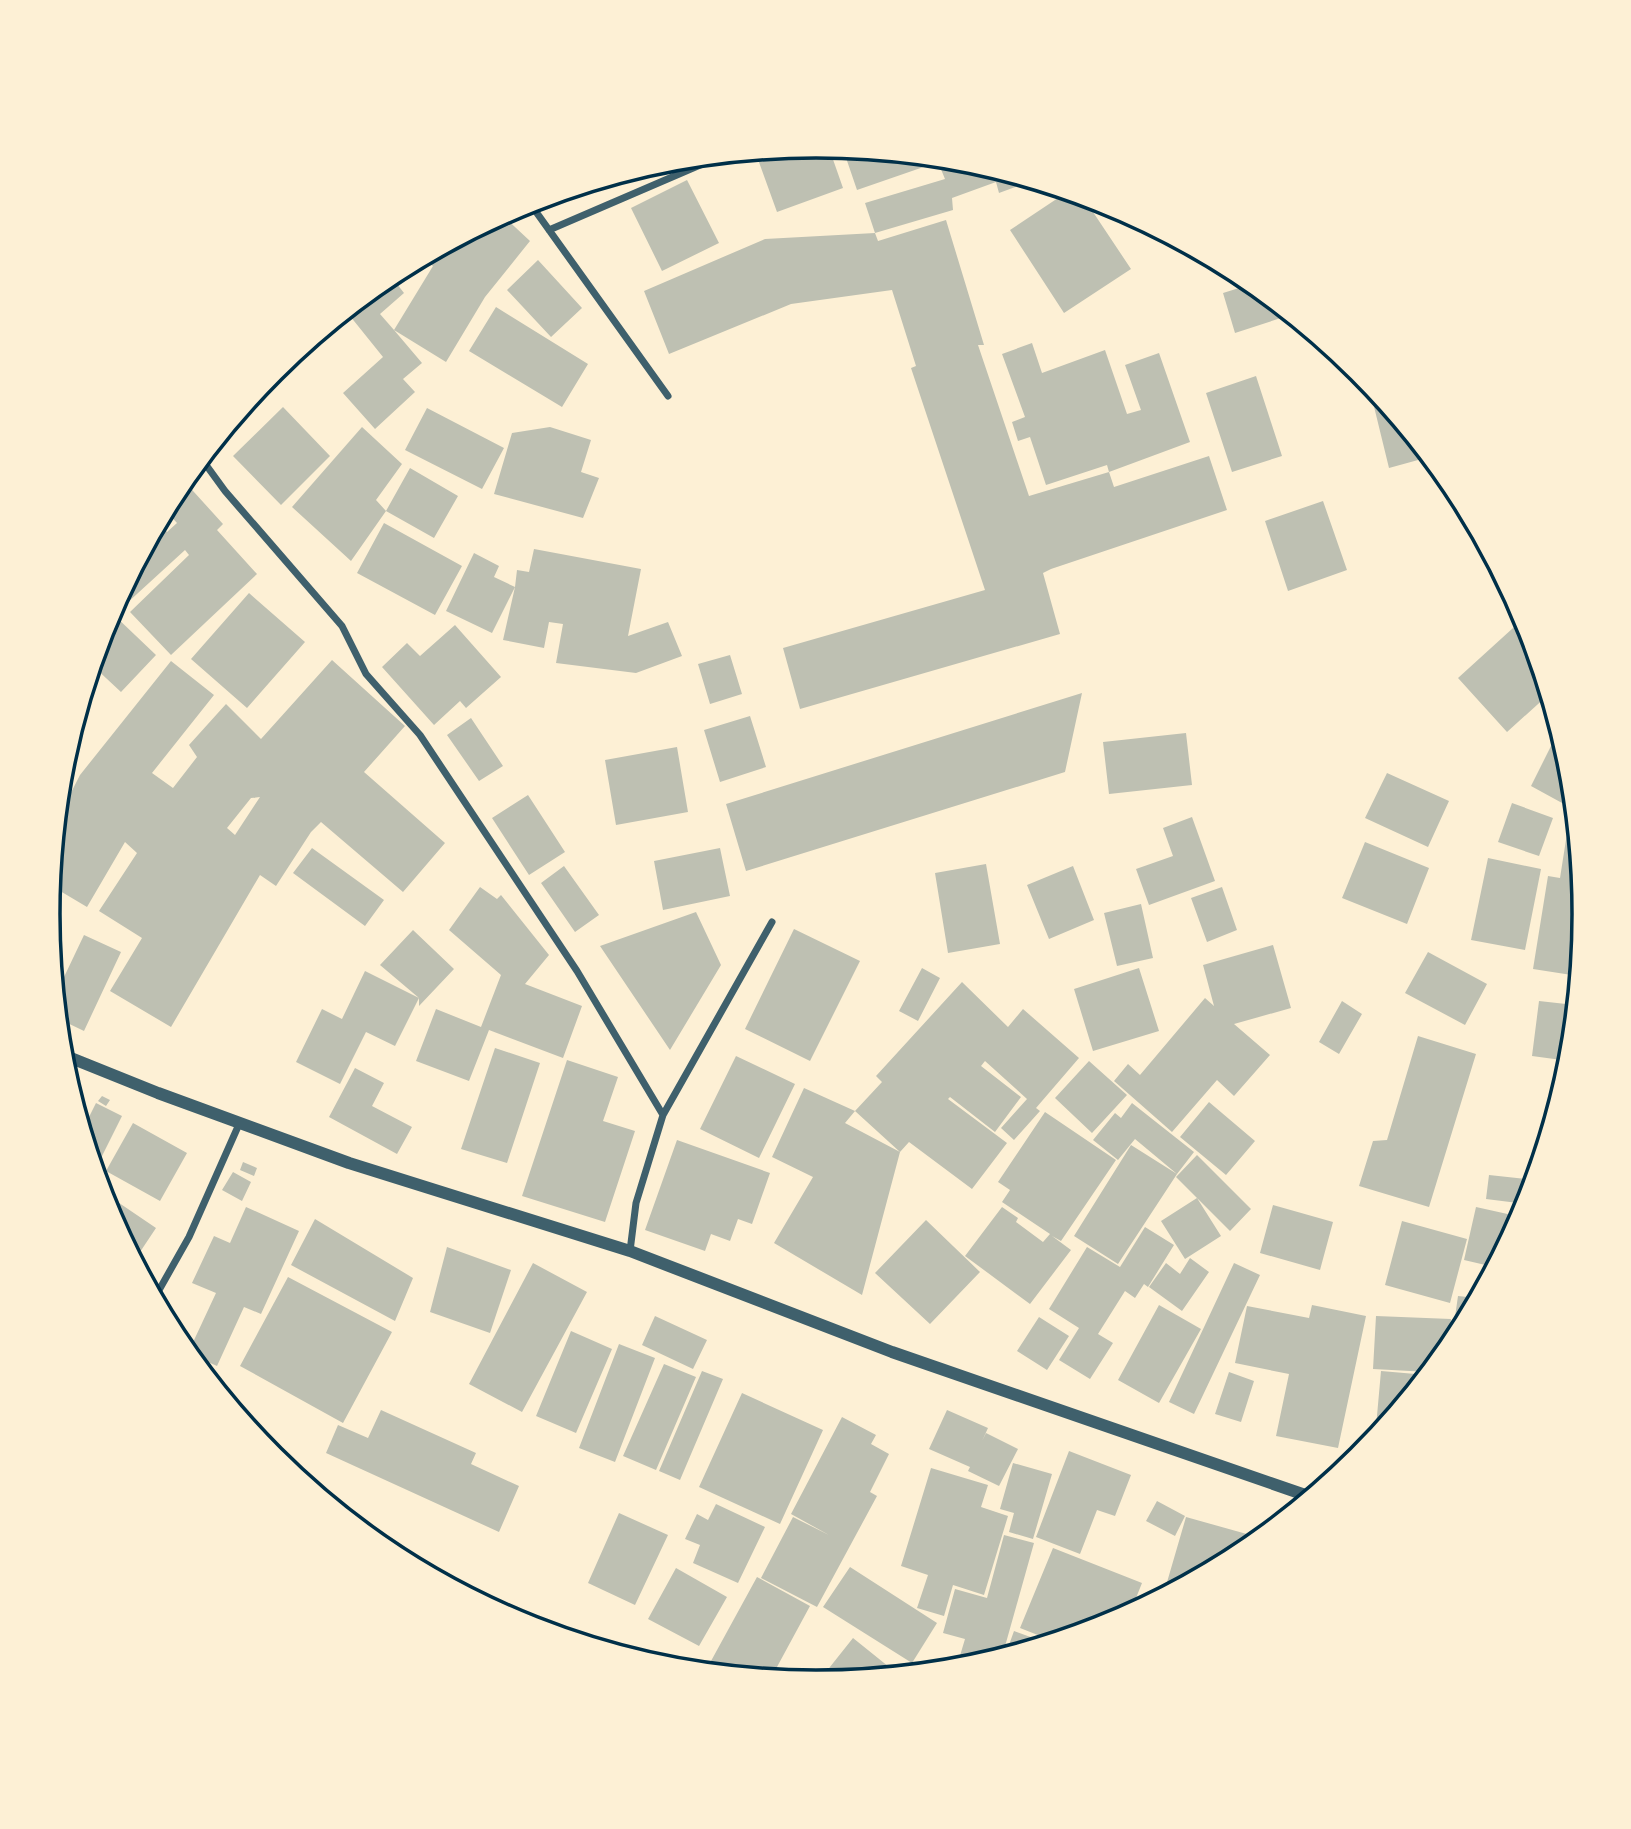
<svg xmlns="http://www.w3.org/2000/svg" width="1631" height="1829" font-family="Montserrat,sans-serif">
	<rect width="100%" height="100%" fill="#fdf0d5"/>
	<path fill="#bec0b2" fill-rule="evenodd" d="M816,146L829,148L843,188L777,212L756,154Z
		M843,149L966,161L1031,181L999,193L996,182L952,198L953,210L875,233L865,203L945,179L938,162L857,190Z
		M687,180L719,243L662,271L631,208Z
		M1067,192L1083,197L1131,269L1064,313L1010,230Z
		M502,215L530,241L485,297L446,362L394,330L422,363L403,379L415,392L375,429L343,393L383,357L346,311L390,275L404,293L380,314L394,330L433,266L422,258Z
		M946,220L984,345H978L1029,496L1109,472L1114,487L1209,456L1227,510L1051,569L1043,573L1060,634L800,709L783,648L985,590L911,368L916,366L892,290L791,304L669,354L644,291L765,239L875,233L878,241Z
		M538,260L582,308L551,337L507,290Z
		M1252,284L1290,315L1235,333L1223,293Z
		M496,307L588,364L562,407L469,351Z
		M1032,343L1042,373L1105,350L1127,414L1141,410L1125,365L1159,353L1190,442L1109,472L1107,465L1046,485L1030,437L1018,441L1012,422L1025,417L1002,354Z
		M1256,376L1282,456L1232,472L1206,393Z
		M1368,382L1404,427L1429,457L1389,468Z
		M283,407L330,456L281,505L233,456Z
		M427,408L504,448L482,489L405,450Z
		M362,427L402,464L376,500L386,511L410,468L458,496L434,538L386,511L351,561L292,507Z
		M550,427L591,440L581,472L599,478L583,518L494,494L512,433Z
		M184,481L223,524L217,530L257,574L171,655L130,612L189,555L185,550L114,615L156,655L121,692L92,665L106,620L159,522L167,532L177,523L165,510L177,488Z
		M1323,501L1347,570L1288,591L1265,521Z
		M384,523L462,566L435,615L357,573Z
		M534,549L641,569L628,636L668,622L682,656L636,673L556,663L563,624L549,622L544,648L503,640L515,587L492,633L446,611L474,553L499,566L494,577L515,587L517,570L529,572Z
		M249,593L305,642L247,708L191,659Z
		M1524,618L1548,695L1507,732L1458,678Z
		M455,625L501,677L466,708L460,701L434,725L382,667L407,643L420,656Z
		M730,655L742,694L710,704L698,664Z
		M332,660L405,726L364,772L445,843L403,892L321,822L311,832L276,886L260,875L171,1027L110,991L142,938L99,911L137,853L125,842L87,907L50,885L57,820L80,775L171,661L214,695L152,773L173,788L197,757L189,745L226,704L261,739ZM260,797L235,835L227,828L251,798Z
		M1082,693L1065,772L746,871L726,804Z
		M750,716L766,767L720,782L704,730Z
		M471,718L503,766L479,781L447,735Z
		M1186,733L1192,785L1109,794L1103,742Z
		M1551,746L1566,754L1569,765L1573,809L1531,786Z
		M677,747L688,812L616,825L605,760Z
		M1387,773L1449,801L1428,847L1365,818Z
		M528,795L565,852L529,875L492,818Z
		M1512,803L1553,818L1539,856L1498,842Z
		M1192,817L1215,881L1149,905L1136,869L1173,856L1163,828Z
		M1568,827L1575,828L1584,915L1578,976L1533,969L1548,876L1560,878Z
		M1365,842L1429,868L1407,924L1342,898Z
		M312,848L384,900L365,926L293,873Z
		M720,848L730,896L663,910L654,861Z
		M1488,858L1541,869L1525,950L1471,940Z
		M986,864L1000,944L948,953L935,873Z
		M564,866L599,915L575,932L541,883Z
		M1073,866L1094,920L1049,939L1027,885Z
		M480,887L497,899L501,895L549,955L525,984L582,1006L563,1058L489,1030L469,1081L416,1061L436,1009L481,1027L501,975L449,930Z
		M1222,887L1237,930L1207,942L1191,898Z
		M1141,904L1153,958L1117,966L1104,913Z
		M696,912L721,965L670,1050L600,946Z
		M794,929L860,961L810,1061L745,1029Z
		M413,930L454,969L419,1006V998L380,965Z
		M84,935L121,952L84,1031L57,1018L55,996Z
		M1273,945L1291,1008L1234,1024L1270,1055L1234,1096L1217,1080L1172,1132L1114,1081L1128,1064L1140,1075L1205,998L1214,1006L1203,965Z
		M1428,952L1487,984L1465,1025L1405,993Z
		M922,968L940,978L918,1021L899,1011Z
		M1139,968L1159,1031L1093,1051L1074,989Z
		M365,971L419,998L395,1046L366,1032L340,1084L296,1062L322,1009L342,1019Z
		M962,982L1008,1027L1023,1009L1079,1058L1036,1108L1040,1111L1014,1140L1001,1128L1027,1099L985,1061L981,1066L1021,1097L995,1132L950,1097L948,1099L1007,1143L972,1189L909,1142L900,1152L862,1295L774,1243L813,1177L772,1157L804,1088L855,1111L845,1123L900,1152L855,1111L882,1082L876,1076Z
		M1342,1001L1362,1014L1339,1054L1319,1042Z
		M1539,1001L1575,1005L1569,1061L1532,1056Z
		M1418,1036L1476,1054L1429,1207L1359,1186L1373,1141L1387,1140Z
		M495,1048L540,1063L507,1163L461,1149Z
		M736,1056L795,1084L759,1158L700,1129Z
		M567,1060L618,1077L603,1121L635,1131L605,1222L522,1196Z
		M1089,1061L1127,1095L1092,1133L1055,1098Z
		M355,1068L384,1083L372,1106L412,1127L397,1154L329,1117Z
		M102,1096L110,1100L106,1106L98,1101Z
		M1209,1102L1255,1141L1226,1175L1180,1137Z
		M96,1103L122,1116L96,1168L93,1166L82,1131Z
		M1132,1103L1194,1152L1177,1174L1135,1139L1118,1160L1093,1140L1115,1113L1121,1118Z
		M1045,1112L1116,1160L1061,1241L1052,1236L1071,1250L1030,1304L965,1256L1002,1207L1018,1218L1016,1222L1043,1242L1050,1234L1002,1202L1010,1190L998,1182Z
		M133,1123L187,1153L160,1201L106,1171Z
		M677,1140L770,1173L752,1224L738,1219L730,1241L711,1234L705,1251L645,1230Z
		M1131,1145L1177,1174L1118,1264L1074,1236Z
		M1197,1155L1251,1209L1230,1231L1197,1198L1221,1236L1185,1259L1161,1221L1197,1198L1176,1177Z
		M243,1162L257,1168L254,1176L240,1170Z
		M233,1172L251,1182L242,1201L222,1190Z
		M1489,1175L1534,1180L1527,1204L1486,1199Z
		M100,1190L156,1228L134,1261L106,1208Z
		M1273,1205L1333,1222L1320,1270L1260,1253Z
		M246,1207L299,1231L261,1314L244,1307L217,1366L188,1353L216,1293L192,1283L214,1236L230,1243Z
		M1476,1207L1521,1217L1494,1267L1464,1260Z
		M315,1219L413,1278L395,1321L291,1265Z
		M926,1220L980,1272L930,1324L875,1273Z
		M1402,1221L1467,1239L1450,1303L1385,1285Z
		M1145,1227L1174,1245L1148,1287L1144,1284L1135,1298L1125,1291L1098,1334L1113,1343L1090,1379L1059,1360L1079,1328L1049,1309L1087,1247L1120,1267Z
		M447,1247L511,1270L490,1333L430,1312Z
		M1190,1258L1209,1272L1182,1311L1149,1287L1166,1263L1180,1274Z
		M533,1263L587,1292L522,1412L469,1384Z
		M1234,1263L1260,1275L1194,1414L1169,1402Z
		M288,1277L392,1332L343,1423L240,1366Z
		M1458,1296L1477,1298L1451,1345Z
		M1159,1305L1201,1329L1159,1403L1118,1380Z
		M1312,1305L1366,1316L1338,1448L1276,1436L1289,1374L1235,1363L1247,1306L1309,1318Z
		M655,1316L707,1340L693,1369L642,1345Z
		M1376,1316L1451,1319L1449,1348L1429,1372L1373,1369Z
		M1039,1317L1069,1336L1047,1370L1017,1351Z
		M571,1331L612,1349L576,1433L536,1416Z
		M619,1344L655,1358L615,1462L579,1448Z
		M664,1364L696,1377L656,1470L623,1456Z
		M702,1371L723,1379L680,1480L659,1471Z
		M1381,1371L1427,1375L1375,1438Z
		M1229,1372L1254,1381L1241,1422L1215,1414Z
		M742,1393L823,1430L780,1524L699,1487Z
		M381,1410L476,1453L471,1464L519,1486L499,1532L326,1453L338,1425L368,1438Z
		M947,1410L988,1428L982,1441L986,1433L1018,1449L999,1486L968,1471L970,1467L929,1449Z
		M842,1417L876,1435L871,1444L889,1454L870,1492L877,1496L817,1607L761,1578L793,1517L829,1535L791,1514Z
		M1069,1451L1131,1475L1115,1516L1097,1510L1080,1554L1036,1537Z
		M1013,1463L1052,1474L1033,1539L1009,1532L1014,1513L1000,1509Z
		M931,1468L988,1485L981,1507L1008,1516L984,1595L953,1585L944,1616L917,1608L928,1575L901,1566Z
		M1157,1501L1185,1516L1175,1536L1146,1521Z
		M716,1504L765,1527L738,1583L693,1563L700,1545L685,1539L697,1514L708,1520Z
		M619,1513L668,1535L635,1605L588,1583Z
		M1186,1517L1261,1538L1242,1553L1163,1596Z
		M1004,1535L1034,1543L1002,1657L956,1669L965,1639L943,1633L955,1589L987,1598Z
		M1053,1548L1142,1583L1130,1613L1109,1624L1053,1641L1020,1628Z
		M850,1567L937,1623L912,1663L823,1607Z
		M676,1568L727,1597L699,1646L648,1619Z
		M757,1577L810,1606L771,1678L705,1672Z
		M1014,1631L1047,1643L1005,1656Z
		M853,1638L899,1675L818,1682Z"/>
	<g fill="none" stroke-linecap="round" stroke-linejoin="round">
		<path stroke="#3f606c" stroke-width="7" d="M529,202L668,396
			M549,230L721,156
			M201,458L225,491L342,626L366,674L420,735L577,971L663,1115L636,1203L630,1251
			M663,1115L772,922
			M154,1299L189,1237L240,1122"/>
		<path stroke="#3f606c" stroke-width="12" d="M61,1054L158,1093L349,1163L630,1251L892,1352L1311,1497"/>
	</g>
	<path d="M0 0H1631V1829H0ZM60 914a756 756 0 1 1 1512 0a756 756 0 1 1-1512 0Z" fill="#fdf0d5" fill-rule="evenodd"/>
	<path fill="none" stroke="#003049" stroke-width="3.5" d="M60 914a756 756 0 1 1 1512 0a756 756 0 1 1-1512 0Z"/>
</svg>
